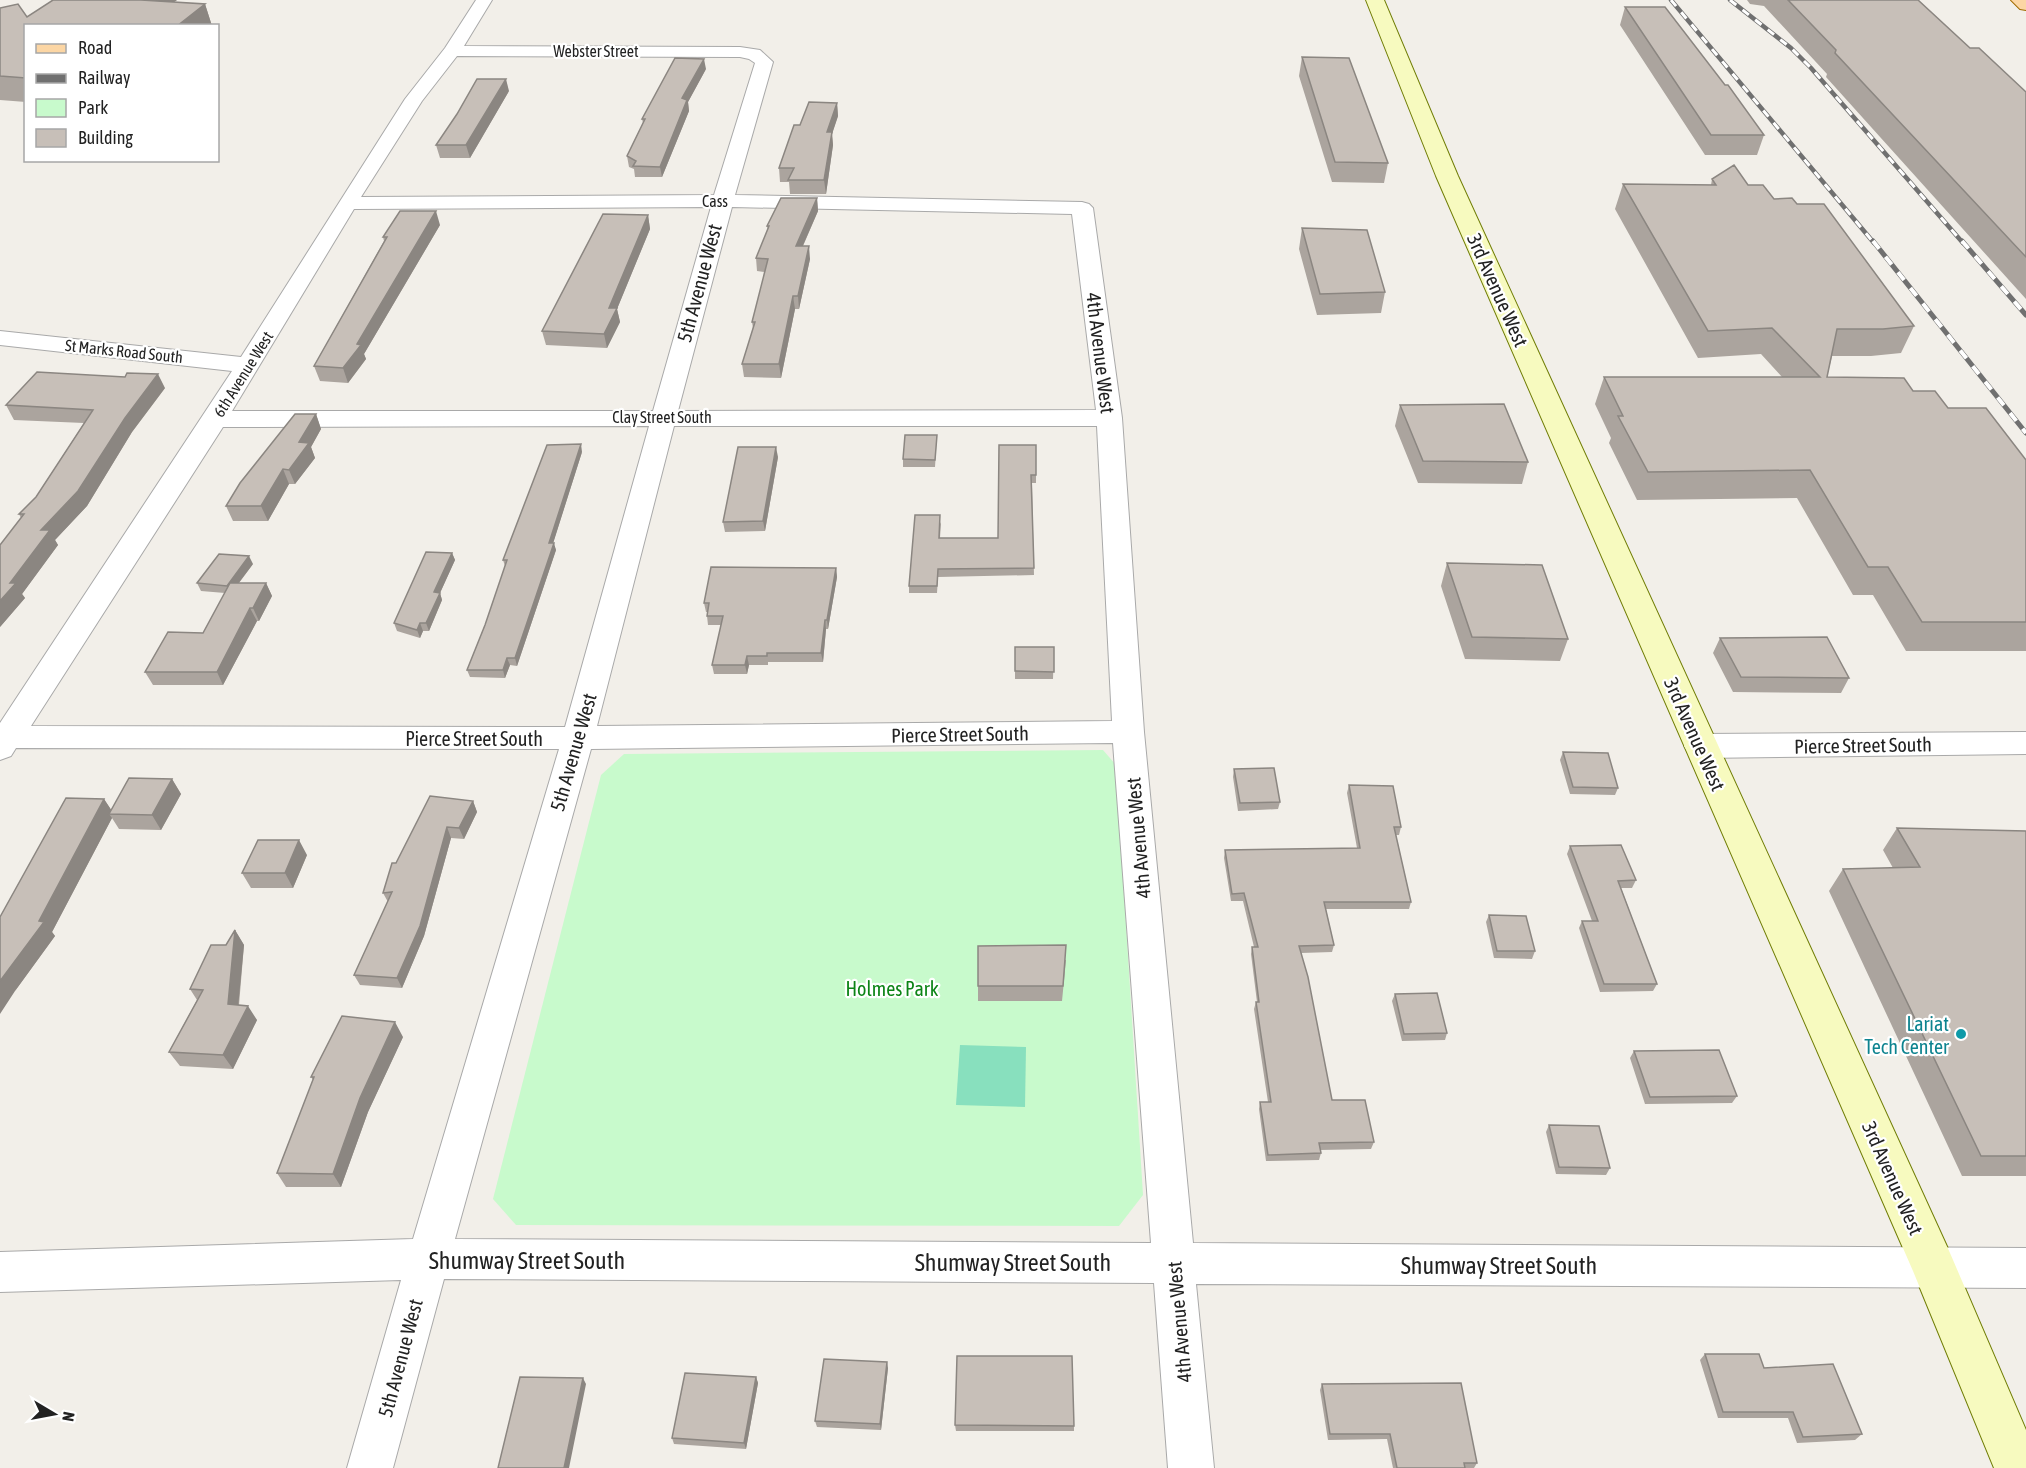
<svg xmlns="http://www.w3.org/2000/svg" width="2026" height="1468" font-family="'Asap Condensed',sans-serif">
	<rect width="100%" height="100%" fill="#f2efe9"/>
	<path fill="#c8facc" d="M1103,750L1116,765L1143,1195L1119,1226L516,1225L493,1199L601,775L624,754Z"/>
	<path fill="#88e0be" d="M960,1045L1026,1047L1025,1107L956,1105Z"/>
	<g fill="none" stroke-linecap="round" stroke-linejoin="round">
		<g stroke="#a9a9a9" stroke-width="2">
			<path id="street" d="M476,0H492L464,46L740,47L760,50L773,62L735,195L1082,202L1089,204L1093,208L1122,418L1144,732L1193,1243L2026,1248V1288L1196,1284L1214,1468H1168L1154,1283L444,1279L393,1468H347L401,1280L0,1292V1252L413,1239L559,749L16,748L11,756L0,760V723L232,371L0,345V331L241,357L405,99L445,48ZM457,56L740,57L749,59L755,63L714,195L361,197L422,101ZM711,207L653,411H232L354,209ZM732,207L1072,214L1096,410L678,411ZM649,426L565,727L31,726L223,427ZM674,426H1097L1112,721L597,726ZM1113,743L1151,1243L455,1239L591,749Z
				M2026,732V754L1700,758L1689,754L1684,746L1689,738L1700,734Z"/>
		</g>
		<g stroke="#707d05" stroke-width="2">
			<path id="secondary" d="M1366,0H1384L1458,176L1950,1253L2026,1430V1468H1994L1913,1271L1436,176Z"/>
		</g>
		<g stroke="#a06b00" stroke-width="2">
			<path id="primary" d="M2011,0H2026V10L2020,9Z"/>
		</g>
		<use href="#street" fill="#fff" fill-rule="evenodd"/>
		<use href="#secondary" fill="#f7fabf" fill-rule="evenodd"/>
		<use href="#primary" fill="#fcd6a4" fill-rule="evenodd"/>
		<g stroke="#707070" stroke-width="4.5">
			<path id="rail-far1" d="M1671,0L1874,243
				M1730,0L1791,48L1811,68L1963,243"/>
		</g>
		<g stroke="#707070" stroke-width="5">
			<path id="rail" d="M1873,241L2026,433
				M1962,241L2026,315"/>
		</g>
		<use href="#rail-far1" stroke="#fff" stroke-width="3" stroke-dasharray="8" stroke-linecap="butt"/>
		<use href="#rail" stroke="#fff" stroke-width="4" stroke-dasharray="10" stroke-linecap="butt"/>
	</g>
	<path fill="#aba49e" d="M177,0L173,2L205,4L212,26H26V102L0,100V8L27,17Z
		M1747,0H1918L1970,48L2026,92V299L1826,77L1827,74L1764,6L1750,4Z
		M1625,7L1764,135L1757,155H1705L1620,25Z
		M1302,57L1388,163L1384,183L1332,182L1299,76Z
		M706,69L688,102L689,111L662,177H635L634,169L629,167L627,156L643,123L642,119Z
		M509,91L470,158H440L436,145Z
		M837,103L838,116L832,134L833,145L826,194H790L789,182H780L779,168L800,125Z
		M1712,179L1748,185L1774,199L1797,204L1914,326L1901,353L1871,356H1832L1827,377L1913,391L1948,408L2026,460V651H1906L1873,595H1853L1797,498L1637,500L1609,443L1611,438L1595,404L1604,377H1782L1761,354L1698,358L1615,209L1623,184L1711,185Z
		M817,198L818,211L803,246L810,259L799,309H795L781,378L744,377L742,364L753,328L752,322L765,272L757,271L756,258L768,230L767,226Z
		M648,215L650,229L617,309L620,322L607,348L546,345L542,331Z
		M440,225L364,354L366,359L348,383L320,381L314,366L384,241L383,237Z
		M1302,228L1385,292L1381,313L1317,315L1299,249Z
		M165,388L132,432L87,506L55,540L58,545L22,594L25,598L0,627L21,518L19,514L36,497L84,423L14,420L6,405Z
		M1400,405L1528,462L1522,484L1418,483L1395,426Z
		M316,414L321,429L311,447L315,458L295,484H289L268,521H233L226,506Z
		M937,435L935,467H903V459Z
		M1036,445V483H1032L1034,575L938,577L937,593H909V586L941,522L940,538H998Z
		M582,452L553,543L556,550L517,666L510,665L505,678L470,677L467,670L485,625L505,566L503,560Z
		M778,457L765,531L725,532L723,522Z
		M452,553L455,560L440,593L442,600L429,631H423L420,638L397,631L394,623Z
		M1447,563L1568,639L1560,661L1465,659L1441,586Z
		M253,564L239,583H266L272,596L259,621H257L223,685H153L145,672L203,633L225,593L201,591L197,583Z
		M836,568L837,577L828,629H826L823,662H768V665H749L747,674H714L712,665L721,625H708L707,616V612H706L704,603Z
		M1720,638L1849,678L1841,693L1733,692L1713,653Z
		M1015,647H1054L1053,679H1015Z
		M1563,752L1618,788L1615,795L1570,794L1560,760Z
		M1234,769L1280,802L1278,809L1238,811L1233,777Z
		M172,779L181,794L161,830L119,829L112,818L52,932L55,936L15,991L104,799L111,810Z
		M1349,785L1401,827L1399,835H1396L1411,902L1409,909H1326L1334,945L1332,952L1301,953L1332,1100L1374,1142L1371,1149L1320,1150L1321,1153L1319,1160L1266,1161L1259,1109L1260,1102H1268L1254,1009L1256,1002H1257L1251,954L1252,947H1254L1243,901H1231L1224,858L1225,850L1357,848L1347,793Z
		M473,801L477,812L464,839L451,838L424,936L402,988L360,985L354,975L388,902L383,893L396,863Z
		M1897,828L2026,831V1176H1962L1829,891L1843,869L1893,868L1883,850Z
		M1570,846L1636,880L1632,888H1621L1657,984L1653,991L1600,992L1579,928L1582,921H1592L1567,854Z
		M307,855L293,888H251L242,873Z
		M1489,915L1535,951L1532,959L1494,958L1486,922Z
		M235,930L244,945L239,1005L257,1020L233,1069L180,1066L169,1052L197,1000L190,989L226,945Z
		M978,946L1066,960L1062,1001H978Z
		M1395,994L1447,1033L1445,1040L1402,1041L1392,1001Z
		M403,1037L368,1112L341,1187H286L277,1173L313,1080L311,1077Z
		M1634,1051L1737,1096L1732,1103L1645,1104L1630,1058Z
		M1549,1125L1610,1168L1606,1175L1556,1174L1546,1132Z
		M1705,1354L1764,1368L1862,1434L1855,1440L1797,1443L1788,1418H1718L1700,1360Z
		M888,1368L881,1430L817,1427L815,1421Z
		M756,1377L758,1383L746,1449L674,1444L672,1438Z
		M1322,1384L1477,1463L1474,1468H1393L1387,1439L1328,1440L1320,1390Z
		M955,1425L1074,1426V1431H956Z"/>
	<path fill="#8b8681" d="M135,0H177L145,23Z
		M205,4L212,26H177Z
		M704,59L706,69L688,102L689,111L662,177L660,167L682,98Z
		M506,79L509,91L470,158L466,145Z
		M837,103L838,116L832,134L833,145L826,194L824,180L827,132Z
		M817,198L818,211L797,259L796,246Z
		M436,211L440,225L364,354L366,359L348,383L343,368Z
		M648,215L650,229L617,309L620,322L607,348L604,334L609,308Z
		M809,246L810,259L799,309L798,296Z
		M793,296L795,309L781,378L779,364Z
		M158,374L165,388L132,432L87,506L55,540L58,545L22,594L25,598L0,627V601L41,530Z
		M316,414L321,429L311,447L315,458L295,484L289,470L299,442Z
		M581,444L582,452L551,550L549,543Z
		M776,447L778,457L765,531L763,521Z
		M283,469L289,484L268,521L261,506Z
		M554,543L556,550L517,666L515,658Z
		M452,553L455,560L440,593L442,600L429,631L426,623L434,592Z
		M249,556L253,564L231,593L227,586Z
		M836,568L837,577L828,629L827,620Z
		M266,583L272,596L259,621L253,608Z
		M250,608L257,621L223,685L217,672Z
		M825,620L826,629L823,662L821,653Z
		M420,623L423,631L420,638L417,630Z
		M747,656L749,665L747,674L745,665Z
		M507,658L510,665L505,678L503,670Z
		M172,779L181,794L161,830L152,815Z
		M104,799L114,814H109L112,818L52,932L55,936L15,991L0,1014V981L39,921Z
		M473,801L477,812L464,839L459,828Z
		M447,827L451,838L424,936L402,988L397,978Z
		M299,840L307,855L293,888L285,873Z
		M235,930L244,945L237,1018L228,1004Z
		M248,1006L257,1020L233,1069L223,1055Z
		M395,1022L403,1037L368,1112L341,1187L333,1174L360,1098Z
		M887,1362L888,1368L881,1430L880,1424Z
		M756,1377L758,1383L746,1449L744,1443Z
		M583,1378L586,1384L569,1468H564Z"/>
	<path fill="#c7bfb8" stroke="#8b8681" stroke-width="1.5" d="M53,0H141L205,4L177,26H26V78L0,76V8L18,4L27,17Z
		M1788,0H1918L1970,48H1979L2026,92V257L1835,53L1836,50Z
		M1625,7H1665L1725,85H1728L1764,135H1711Z
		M1302,57L1349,58L1388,163L1335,162Z
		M675,58L704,59L682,98L687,100L660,167L633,166L636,161L627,156L645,119H642Z
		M477,79H506L466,145H436L457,114Z
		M809,102L837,103L827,132H832L824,180H788L794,168H779L794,125H800Z
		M1734,165L1748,185H1763L1774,199L1792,198L1797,204H1824L1914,326L1883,329H1837L1827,377L1904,378L1913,391H1935L1948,408H1986L2026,460V622H1922L1888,567H1868L1810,470L1648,472L1618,416H1623L1604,377H1820L1772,328L1708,331L1623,184L1716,185L1712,179Z
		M781,198H817L796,246H809L798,296H793L779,364H742L755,322H752L768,259L756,258L769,226H767Z
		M400,211H436L357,344L361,345L343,368L314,366L387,237H383Z
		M603,214L648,215L609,308H617L604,334L542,331Z
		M1302,228L1367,230L1385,292L1320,294Z
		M37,372L125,377L127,373L158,374L125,418L78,491L41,530H50L10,583H16L0,601V545L24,514H19L36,497L93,410L6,405Z
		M1504,404L1528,462L1423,461L1400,405Z
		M295,414H316L299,442L309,443L289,470L283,469L261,506H226L240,483Z
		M905,435H937L935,460L903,459Z
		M581,444L549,543H554L515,658H507L503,670H467L485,625L507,560H503L547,445Z
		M999,445H1036V475H1031L1034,568L938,569L937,586H909L915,515H940L939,538H998Z
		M738,447H776L763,521L723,522Z
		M426,552L452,553L434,592L440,593L426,623H420L417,630L394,623Z
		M219,554L249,556L227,586L197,583Z
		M1447,563L1542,565L1568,639L1472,637Z
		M711,567L836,568L827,620H825L821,653H767V656H747L745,665H712L723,616H707L709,603H704Z
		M230,583H266L253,608H250L217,672H145L168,632L203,633Z
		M1827,637L1849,678L1741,677L1720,638Z
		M1015,647H1054V672L1015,671Z
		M1563,752L1608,753L1618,788L1573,787Z
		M1274,768L1280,802L1240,803L1234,769Z
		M129,778L172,779L152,815L109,814Z
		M1349,785L1393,786L1401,827H1394L1411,902H1324L1334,945L1299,946L1308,977L1332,1100H1365L1374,1142L1319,1143L1321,1153L1268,1155L1260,1102H1271L1256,1002H1259L1252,947H1258L1244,893L1232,894L1225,850L1360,848Z
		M430,796L473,801L459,828L447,827L420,926L397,978L354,975L392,892L383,893L392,863H396Z
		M66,798L104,799L39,921L44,922L0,981V917Z
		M1897,828L2026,831V1156H1981L1843,869L1920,867Z
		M258,840H299L285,873H242Z
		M1621,845L1636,880L1618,881L1657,984H1604L1582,921H1598L1570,846Z
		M1489,915L1526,916L1535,951H1497Z
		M235,930L228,1004L248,1006L223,1055L169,1052L203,990L190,989L211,945H226Z
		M1066,945L1063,986H978V946Z
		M1437,993L1447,1033L1404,1034L1395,994Z
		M342,1016L395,1022L360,1098L333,1174L277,1173L314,1077H311Z
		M1719,1050L1737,1096L1650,1097L1634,1051Z
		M1549,1125L1599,1126L1610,1168L1559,1167Z
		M1705,1354H1759L1764,1368L1833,1364L1862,1434L1803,1437L1793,1412H1723Z
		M957,1356H1072L1074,1426L955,1425Z
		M824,1359L887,1362L880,1424L815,1421Z
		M685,1373L756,1377L744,1443L672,1438Z
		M520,1377L583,1378L564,1468H498Z
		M1461,1383L1477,1463H1464L1465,1468H1397L1390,1434H1330L1322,1384Z"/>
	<circle fill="#0f9aa8" stroke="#fff" stroke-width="2" cx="1961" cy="1034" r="6"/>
	<g text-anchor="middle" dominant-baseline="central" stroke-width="4.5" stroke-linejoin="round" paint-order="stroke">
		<g font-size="16" fill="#222" stroke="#fff">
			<text x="596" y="51">Webster Street</text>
			<text x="715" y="201">Cass</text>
			<text transform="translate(124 351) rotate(6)">St Marks Road South</text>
			<text transform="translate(243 374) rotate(-58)">6th Avenue West</text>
			<text x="662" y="417">Clay Street South</text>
		</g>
		<g font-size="20" fill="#222" stroke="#fff">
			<text transform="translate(699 283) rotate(-75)">5th Avenue West</text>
			<text transform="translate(1498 290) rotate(66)">3rd Avenue West</text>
			<text transform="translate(1101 353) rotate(83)">4th Avenue West</text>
			<text transform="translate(960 734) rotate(-1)">Pierce Street South</text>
			<text transform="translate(1695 734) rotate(66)">3rd Avenue West</text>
			<text x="474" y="738">Pierce Street South</text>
			<text transform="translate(1863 745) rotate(-1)">Pierce Street South</text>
			<text transform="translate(573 752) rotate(-74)">5th Avenue West</text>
			<text transform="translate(1138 838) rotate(-95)">4th Avenue West</text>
			<text transform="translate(1893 1178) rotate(66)">3rd Avenue West</text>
			<text transform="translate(1179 1322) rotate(-95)">4th Avenue West</text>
			<text transform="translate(400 1358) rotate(-75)">5th Avenue West</text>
		</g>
		<g font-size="20" fill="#0c8416" stroke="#fff">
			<text x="892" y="988">Holmes Park</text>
		</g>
		<g font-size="20" fill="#0d838f" stroke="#fff" text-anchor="end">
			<text x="1949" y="1023">Lariat<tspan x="1949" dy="23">Tech Center</tspan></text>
		</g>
		<g font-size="24" fill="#222" stroke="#fff">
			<text x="527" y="1260">Shumway Street South</text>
			<text x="1013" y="1262">Shumway Street South</text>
			<text x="1499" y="1265">Shumway Street South</text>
		</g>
	</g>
	<rect x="24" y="24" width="195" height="138" fill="#ffffff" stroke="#a7a7a7" stroke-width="1.5"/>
	<rect x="36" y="44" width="30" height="9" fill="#fcd6a4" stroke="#a7a7a7" stroke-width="1.5"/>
	<text x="78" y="54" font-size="18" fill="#222222">Road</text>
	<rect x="36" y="74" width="30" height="9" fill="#707070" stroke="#a7a7a7" stroke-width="1.5"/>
	<text x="78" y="84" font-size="18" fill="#222222">Railway</text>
	<rect x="36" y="99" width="30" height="18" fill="#c8facc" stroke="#a7a7a7" stroke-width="1.5"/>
	<text x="78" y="114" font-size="18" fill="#222222">Park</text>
	<rect x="36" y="129" width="30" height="18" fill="#c7bfb8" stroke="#a7a7a7" stroke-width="1.5"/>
	<text x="78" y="144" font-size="18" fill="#222222">Building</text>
	<g transform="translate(54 1414) rotate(100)" stroke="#ffffff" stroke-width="4.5" paint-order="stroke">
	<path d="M0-4.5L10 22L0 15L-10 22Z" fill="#222222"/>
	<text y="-9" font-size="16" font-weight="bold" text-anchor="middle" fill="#222222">N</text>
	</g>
</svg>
